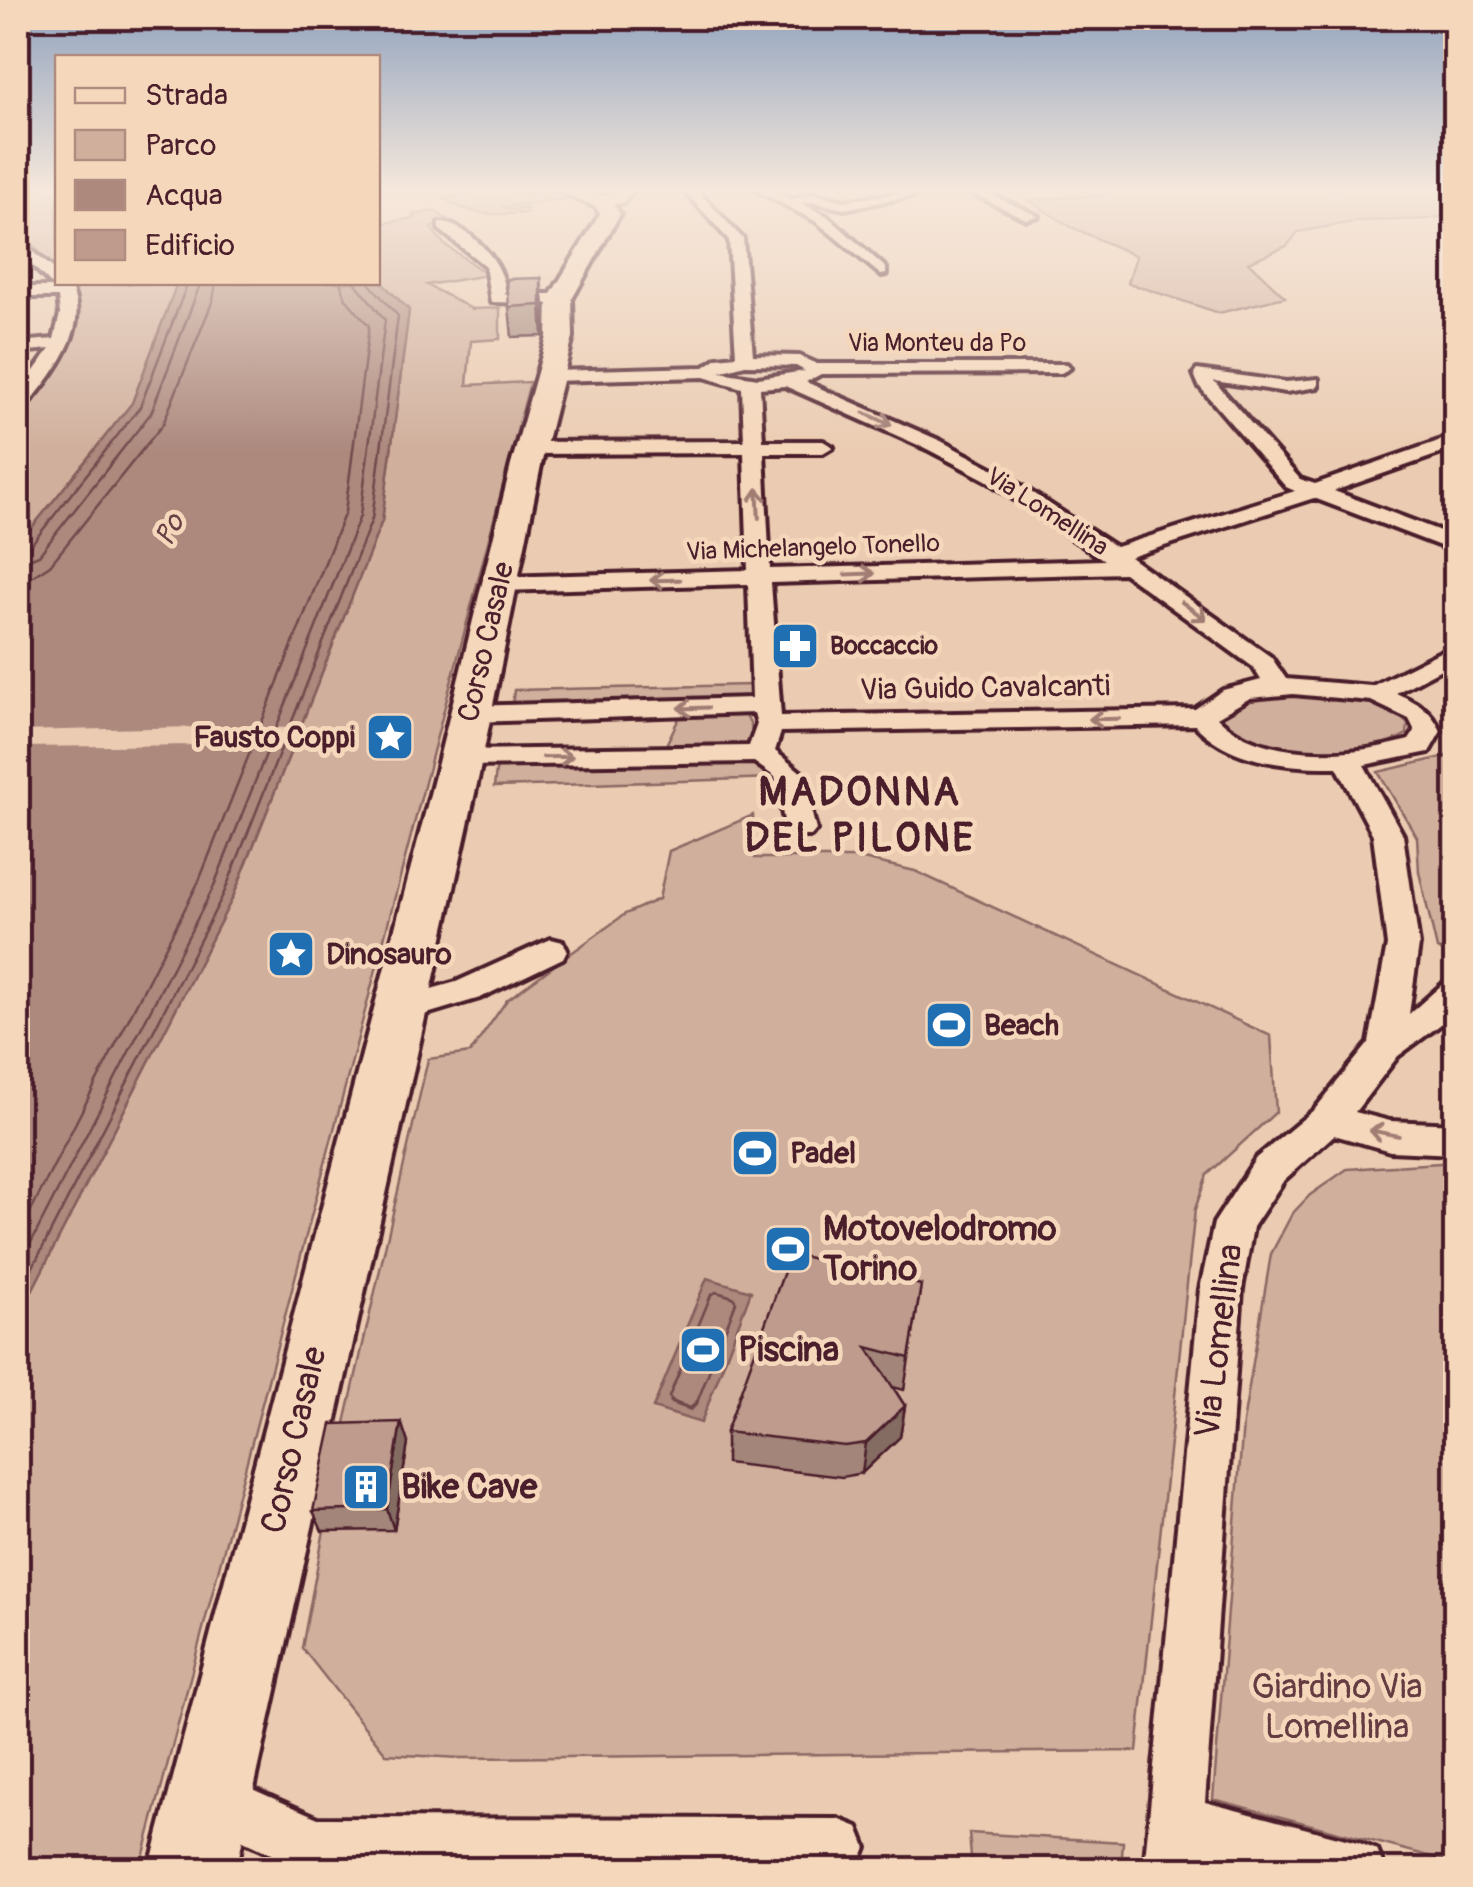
<svg xmlns="http://www.w3.org/2000/svg" width="1473" height="1887" font-family="Pangolin,sans-serif">
	<rect width="100%" height="100%" fill="#ebccb2"/>
	<filter id="ink" filterUnits="userSpaceOnUse"><feTurbulence type="fractalNoise" baseFrequency=".01" numOctaves="2"/><feDisplacementMap in="SourceGraphic" scale="20" xChannelSelector="R" yChannelSelector="G"/><feConvolveMatrix kernelMatrix="1 2 1 2 8 2 1 2 1" color-interpolation-filters="sRGB"/></filter>
	<g filter="url(#ink)">
		<path fill="#d0af9c" stroke="#8d6764" stroke-width="2.5" d="M18,189H48L57,196V271L18,229Z
			M488,189C502,189 516,195 530,194C547,194 554,192 571,198L504,207L509,210L527,208V213C496,215 472,217 445,199Z
			M1129,189H1455V214L1428,219L1359,221L1298,232L1287,246L1248,262L1285,297L1219,313L1128,283L1136,256L1071,227L1028,200L1105,195Z
			M434,211L447,219L431,228L444,244L488,275L427,285L472,309L500,308V339L471,341L467,385L530,382L140,1869H18V1318L233,897L382,521L409,310L378,279V224L416,218L413,215Z
			M68,283L179,284L132,403L18,545V408L77,315Z
			M751,685L750,700L512,706L514,690Z
			M1307,692C1344,697 1380,696 1408,724L1407,734C1371,755 1274,759 1238,736C1229,731 1221,723 1213,716L1244,696Z
			M739,710C751,720 754,726 750,741L739,748L664,749L682,712Z
			M1455,747L1456,952L1454,956L1437,949L1419,872L1417,837L1378,772L1447,756Z
			M752,758L776,778L494,787L497,763Z
			M753,815L755,858H859L915,871L1271,1036L1276,1112L1207,1175L1195,1209L1137,1751L461,1758L386,1754L302,1648L340,1445L428,1059L470,1053L507,1000L625,914L659,899L669,851Z
			M1455,1162H1456L1455,1863L1213,1799L1243,1423L1271,1254L1292,1214L1310,1195L1347,1169Z
			M969,1833L1123,1842L1121,1869H972Z"/>
		<path fill="#ac887d" stroke="#855e5c" stroke-width="2.5" d="M378,279L409,310L382,521L233,897L18,1318V545L132,403L177,283L378,282Z
			M707,1278L751,1291L701,1423L653,1408Z"/>
		<path fill="#ebccb2" d="M196,727L305,728L299,744L18,747V731Z"/>
		<g fill="none" stroke-linecap="round" stroke-linejoin="round">
			<path stroke="#71494c" stroke-width="2.5" d="M18,550L30,546L140,407L188,282
				M18,563L39,555L151,413L201,282
				M18,578L33,576L50,565L163,424L213,300L216,282
				M18,1236L199,881L345,512L369,326L346,299L340,282
				M18,1268L213,888L360,516L385,320L355,282
				M18,1296L224,893L372,519L398,316L368,282
				M677,1405L669,1397L711,1295L716,1292L733,1297L736,1302L696,1405"/>
			<path stroke="#71494c" stroke-width="4" d="M671,1402L691,1409L697,1402"/>
			<g stroke="#4a1f2b" stroke-width="8">
				<path id="minor" d="M683,189H696L743,239L753,355L799,356L817,364H1067L1070,368L1061,373L821,374L806,382L941,441L1000,472L1116,547L1295,491L1286,487L1199,386L1194,374L1197,370L1286,382L1318,379V387L1286,392L1214,381L1300,479L1315,484L1456,435V448L1334,491L1456,537V552L1314,498L1130,557L1271,657L1286,679L1372,686L1456,644V661L1396,693C1419,704 1430,708 1441,731L1429,752L1364,765L1403,835L1419,945L1409,1014L1444,983L1456,979V1013L1398,1056L1355,1112L1390,1121L1456,1124V1154L1390,1151L1334,1135L1284,1180L1253,1227L1242,1289L1205,1802L1357,1842L1377,1850L1385,1870H1250L1201,1857L1200,1870H1144L1200,1289L1214,1223L1256,1158L1315,1109L1369,1043L1387,945L1373,835L1337,767C1289,768 1229,762 1195,725L781,732L775,751L802,773L816,830L811,836H791L786,830L775,777L754,762L461,766L447,758L461,750L749,746L757,724L754,713L470,722L457,714L470,706L752,698L748,584L500,591L488,584L500,577L748,570L744,453L530,454L520,448L530,442L744,441L742,388L704,377L551,381L542,376L551,371L704,367L717,358L736,356L729,240ZM745,365L796,366L805,371L758,378L720,372ZM785,386L927,449L986,480L1104,560L770,569L764,453H823L833,447L823,441H763L760,388ZM1124,573L1253,667L1261,680L1223,690L1195,709L781,716L771,583ZM1293,694L1371,701L1409,719L1415,731L1409,740C1352,756 1262,763 1217,717L1250,698Z
					M755,189H770L791,199L814,194L844,201L906,192L904,189H918L924,194L844,209L814,202L801,203L827,216L886,268V274L881,275L817,222Z
					M963,189H979L1038,216L1026,219Z
					M439,223C467,222 508,266 505,294H560L568,299L560,304L491,302L485,266L439,229Z
					M18,240L58,272V282H67C96,323 52,376 25,408L18,410V393L50,349L18,352V342L54,339L60,314L58,297H18V287H54L18,251Z
					M551,939L563,942L567,950L563,958L480,998L397,1023L385,1020L380,1011L385,1002L456,982Z
					M209,1770L318,1818L838,1819L858,1827L866,1847L858,1867L851,1870H305L190,1816L182,1797L190,1778Z"/>
			</g>
			<g stroke="#4a1f2b" stroke-width="7">
				<path id="secondary" d="M617,189H635L623,203L598,207V199Z"/>
			</g>
			<g stroke="#4a1f2b" stroke-width="8">
				<path id="primary" d="M554,189C581,188 606,189 620,214L572,299L573,337L541,465L479,775L236,1870H149L435,775L511,465L547,337L548,299L600,214L596,207Z"/>
			</g>
			<use href="#minor" fill="#f5d7bb" fill-rule="evenodd"/>
			<use href="#secondary" fill="#f5d7bb" fill-rule="evenodd"/>
			<use href="#primary" fill="#f5d7bb" fill-rule="evenodd"/>
		</g>
		<path fill="#a38579" stroke="#4a1f2b" stroke-width="2.5" d="M541,278L544,307L543,336L512,337L509,307Z
			M797,1267L921,1285L904,1390L893,1387L905,1406L900,1437L862,1473L842,1477L726,1463V1432Z
			M401,1422L408,1443L394,1530L322,1531L313,1511Z"/>
		<path fill="#856c63" stroke="#4a1f2b" stroke-width="2.5" d="M541,278L544,307L543,336L541,305Z
			M905,1406L900,1437L862,1473L866,1443Z
			M401,1422L408,1443L394,1530L387,1509Z"/>
		<path fill="#be9b8d" stroke="#4a1f2b" stroke-width="2.5" d="M541,278V305L509,307L507,279Z
			M802,1256L921,1285L909,1358L867,1347L905,1406L866,1443L845,1446L726,1432L786,1266L797,1267Z
			M401,1422L387,1509L313,1511L332,1424Z"/>
		<defs><path id="oneway-shaft" d="M-6 0H5M1.5-3L5.5 0L1.5 3" fill="none" stroke-width="1.6" stroke-linecap="round" stroke-linejoin="round" transform="scale(2.5)"/></defs>
		<g stroke="#a07b73">
			<use href="#oneway-shaft" transform="translate(878 419) rotate(25)"/>
			<use href="#oneway-shaft" transform="translate(758 503) rotate(-93)"/>
			<use href="#oneway-shaft" transform="translate(860 574) rotate(-2)"/>
			<use href="#oneway-shaft" transform="translate(665 580) rotate(179)"/>
			<use href="#oneway-shaft" transform="translate(1194 611) rotate(36)"/>
			<use href="#oneway-shaft" transform="translate(693 708) rotate(178)"/>
			<use href="#oneway-shaft" transform="translate(1104 719) rotate(179)"/>
			<use href="#oneway-shaft" transform="translate(558 757) rotate(-1)"/>
			<use href="#oneway-shaft" transform="translate(1384 1133) rotate(-169)"/>
		</g>
	</g>
	<linearGradient id="sky" x2="0" y2="1"><stop stop-color="#90a2bd"/><stop offset="0.42" stop-color="#f6e8dc"/><stop offset="1" stop-color="#f6e8dc" stop-opacity="0"/></linearGradient>
	<rect width="1473" height="453" fill="url(#sky)"/>
	<defs>
		<g id="pharmacy-square" transform="scale(2.5)"><rect x="-9" y="-9" width="18" height="18" rx="4" fill="#1f6fb2" stroke="#f5d7bb"/><path d="M-2-6h4v4h4v4h-4v4h-4v-4h-4v-4h4Z" fill="#fff"/></g>
		<g id="sight-square" transform="scale(2.5)"><rect x="-9" y="-9" width="18" height="18" rx="4" fill="#1f6fb2" stroke="#f5d7bb"/><path d="M0-6L1.8-2.2L6-1.7L2.9 1.2L3.7 5.4L0 3.3L-3.7 5.4L-2.9 1.2L-6-1.7L-1.8-2.2Z" fill="#fff"/></g>
		<g id="stadium-square" transform="scale(2.5)"><rect x="-9" y="-9" width="18" height="18" rx="4" fill="#1f6fb2" stroke="#f5d7bb"/><path d="M0-5a6.5 5 0 1 0 0 10a6.5 5 0 1 0 0-10ZM-3.5-1.8h7v3.6h-7Z" fill="#fff"/></g>
		<g id="building-square" transform="scale(2.5)"><rect x="-9" y="-9" width="18" height="18" rx="4" fill="#1f6fb2" stroke="#f5d7bb"/><path d="M-4-6H4V6H1V3H-1V6H-4ZM-2.5-4.3h1.7v1.8h-1.7ZM.8-4.3h1.7v1.8H.8ZM-2.5-1h1.7V.8h-1.7ZM.8-1h1.7V.8H.8Z" fill="#fff"/></g>
	</defs>
	<g fill-rule="evenodd">
		<use href="#pharmacy-square" x="795" y="646"/>
		<use href="#sight-square" x="390" y="737"/>
		<use href="#sight-square" x="291" y="954"/>
		<use href="#stadium-square" x="949" y="1025"/>
		<use href="#stadium-square" x="755" y="1153"/>
		<use href="#stadium-square" x="788" y="1249"/>
		<use href="#stadium-square" x="703" y="1350"/>
		<use href="#building-square" x="366" y="1487"/>
	</g>
	<g text-anchor="middle" dominant-baseline="central" stroke-width="9" stroke-linejoin="round" paint-order="stroke">
		<g font-size="25" fill="#4a1f2b" stroke="#f5d7bb">
			<text x="937" y="343">Via Monteu da Po</text>
			<text transform="translate(1047 512) rotate(33)">Via Lomellina</text>
			<text transform="translate(813 548) rotate(-2)">Via Michelangelo Tonello</text>
		</g>
		<g font-size="25" font-weight="bold" fill="#4a1f2b" stroke="#f5d7bb" text-anchor="start">
			<text x="830" y="646">Boccaccio</text>
		</g>
		<g font-size="28" font-style="italic" fill="#673e44" stroke="#f5d7bb">
			<text transform="translate(170 530) rotate(-63)">Po</text>
		</g>
		<g font-size="30" fill="#4a1f2b" stroke="#f5d7bb">
			<text transform="translate(486 642) rotate(-77)">Corso Casale</text>
			<text transform="translate(985 688) rotate(-1)">Via Guido Cavalcanti</text>
		</g>
		<g font-size="30" font-weight="bold" fill="#4a1f2b" stroke="#f5d7bb" text-anchor="start">
			<text x="355" y="737" text-anchor="end">Fausto Coppi</text>
			<text x="326" y="954">Dinosauro</text>
			<text x="984" y="1025">Beach</text>
			<text x="790" y="1153">Padel</text>
		</g>
		<g font-size="35" font-weight="bold" fill="#4a1f2b" stroke="#f5d7bb" text-anchor="start">
			<text x="823" y="1229">Motovelodromo<tspan x="823" dy="40">Torino</tspan></text>
			<text x="738" y="1350">Piscina</text>
			<text x="401" y="1487">Bike Cave</text>
		</g>
		<g font-size="35" fill="#4a1f2b" stroke="#f5d7bb">
			<text transform="translate(1219 1341) rotate(-83)">Via Lomellina</text>
			<text transform="translate(294 1440) rotate(-77)">Corso Casale</text>
		</g>
		<g font-size="35" fill="#653c42" stroke="#f5d7bb">
			<text x="1337" y="1687">Giardino Via<tspan x="1337" dy="40">Lomellina</tspan></text>
		</g>
		<g font-size="40" font-weight="bold" letter-spacing="2.5" fill="#4a1f2b" stroke="#f5d7bb">
			<text x="860" y="792">MADONNA<tspan x="860" dy="46">DEL PILONE</tspan></text>
		</g>
	</g>
	<rect width="1473" height="1887" fill="none" stroke="#f5d7bb" stroke-width="60"/>
	<rect x="30" y="30" width="1413" height="1827" fill="none" stroke="#4a1f2b" stroke-width="4" filter="url(#ink)"/>
	<rect x="55" y="55" width="325" height="230" fill="#f5d7bb" stroke="#b18d81" stroke-width="2.5"/>
	<rect x="75" y="88" width="50" height="15" fill="#f5d7bb" stroke="#b18d81" stroke-width="2.5"/>
	<text x="145" y="105" font-size="30" fill="#4a1f2b">Strada</text>
	<rect x="75" y="130" width="50" height="30" fill="#d0af9c" stroke="#b18d81" stroke-width="2.5"/>
	<text x="145" y="155" font-size="30" fill="#4a1f2b">Parco</text>
	<rect x="75" y="180" width="50" height="30" fill="#ac887d" stroke="#b18d81" stroke-width="2.5"/>
	<text x="145" y="205" font-size="30" fill="#4a1f2b">Acqua</text>
	<rect x="75" y="230" width="50" height="30" fill="#be9b8d" stroke="#b18d81" stroke-width="2.5"/>
	<text x="145" y="255" font-size="30" fill="#4a1f2b">Edificio</text>
</svg>
